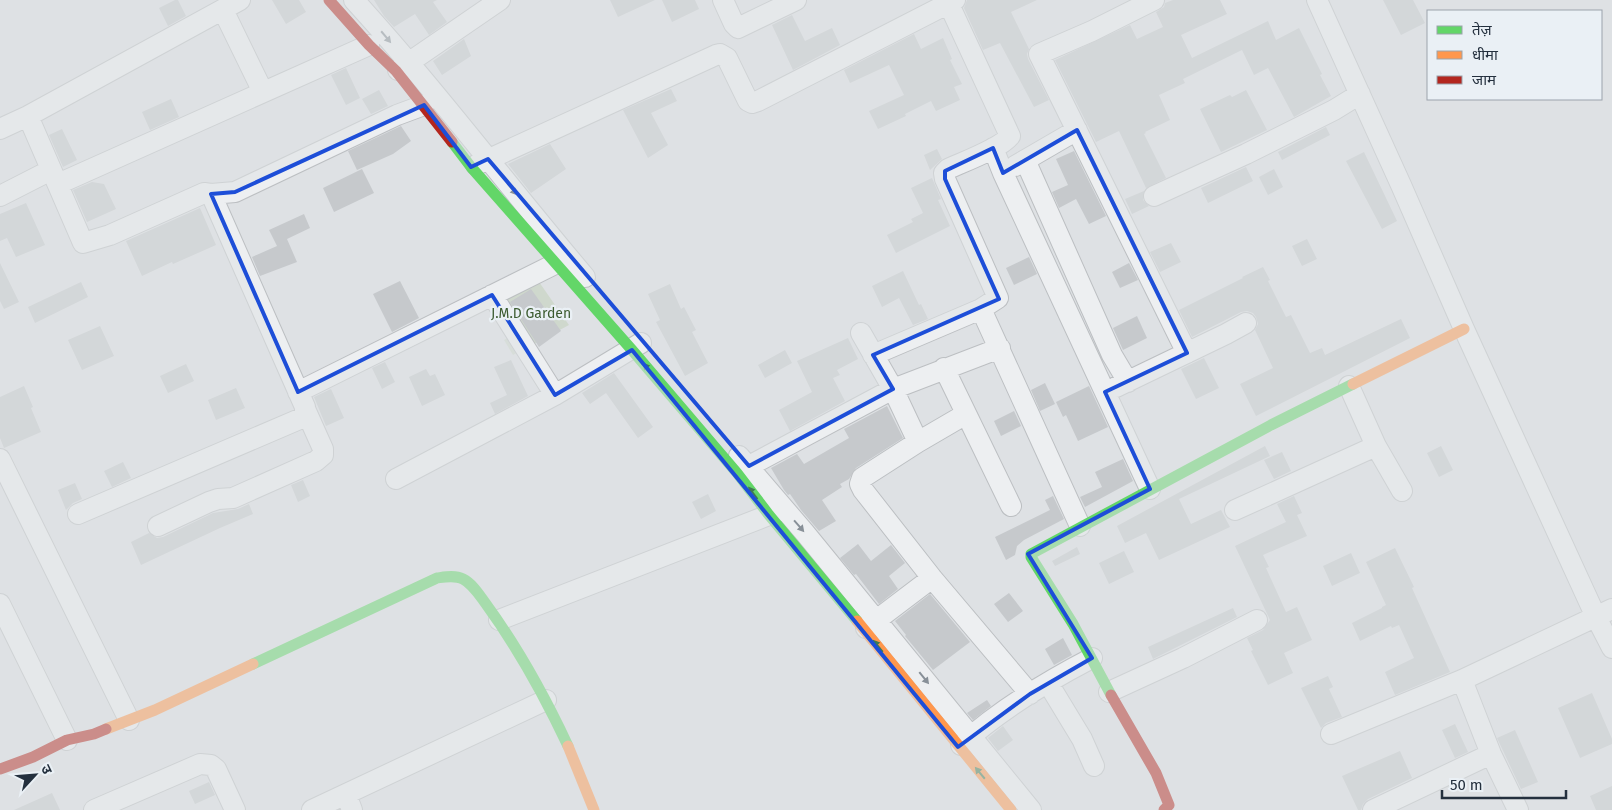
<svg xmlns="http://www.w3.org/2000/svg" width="1612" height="810" font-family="'Fira Sans','Noto Sans Devanagari',sans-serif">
	<rect width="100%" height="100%" fill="#dee1e4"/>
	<path fill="#cfd8cd" d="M537,279L569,325L513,355L504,340L514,334L496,302Z"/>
	<path fill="#c6c9cc" d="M175,0H178L186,16L168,26L159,8Z
		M272,0H299L306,12L286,24Z
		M374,0H437L433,2L447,22L429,35L415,14L394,27L384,16Z
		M610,0H655L618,17Z
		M662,0H695L699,9L672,22Z
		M967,0H1037L1011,12L1029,49L1027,54L1028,59L1049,100L1034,107L1000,43L983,50L964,8Z
		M1173,0H1220L1227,14L1181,35L1192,58L1268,21L1276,40L1299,28L1322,74L1320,75L1331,96L1294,117L1268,68L1254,75L1242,50L1183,79L1185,83L1159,95L1170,120L1145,132L1146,133L1144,134L1166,178L1146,188L1119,131L1096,142L1055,60L1130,25L1137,39L1163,27L1156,12L1164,7L1165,3Z
		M1383,0H1413L1425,23L1401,35Z
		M792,15L805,41L832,28L840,45L793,70L772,25Z
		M914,34L921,49L943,38L952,59L950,60L962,84L954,87L960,100L936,111L931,101L905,114L906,116L878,129L869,111L904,95L889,65L850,83L844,70Z
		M464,39L471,56L442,75L433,61Z
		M346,68L360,98L346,105L331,75Z
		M671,89L677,101L651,113L668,145L648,158L623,110Z
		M379,90L388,106L371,114L362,99Z
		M1246,90L1267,130L1221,152L1200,109L1230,95L1232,97Z
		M171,99L179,117L150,130L142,112Z
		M401,126L411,141L393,154L357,170L348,151Z
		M1326,127L1330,135L1282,160L1278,152Z
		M62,129L77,160L63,167L49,135Z
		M550,144L566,169L531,193L508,164Z
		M937,149L942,159L930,170L924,155Z
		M1074,151L1106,216L1089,224L1076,199L1059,208L1052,192L1068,185L1056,159Z
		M1364,152L1397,221L1382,229L1346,161Z
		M1246,167L1253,181L1208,203L1201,188Z
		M362,169L374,193L334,212L323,188Z
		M1274,169L1283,187L1268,195L1259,177Z
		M932,178L941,199L938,200L950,226L896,253L887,235L913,222L911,219L923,213L911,188Z
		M92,182L104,184L116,209L87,222L73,190Z
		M1144,191L1143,200L1149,206L1132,214L1125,199Z
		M26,203L45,245L16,257L7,238L0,241V214Z
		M200,208L216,245L173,264L172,262L142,276L126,241Z
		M304,214L310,228L287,239L297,262L260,276L252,257L277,246L269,230Z
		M1307,239L1317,259L1302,266L1292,246Z
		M1171,243L1181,262L1160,272L1150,252Z
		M1029,257L1037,274L1014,285L1006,268Z
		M0,263L19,302L4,309L0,301Z
		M1129,263L1138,280L1120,288L1112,272Z
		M1263,267L1270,280L1268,281L1286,317L1291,315L1310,353L1322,348L1325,355L1401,319L1410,338L1256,416L1240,384L1273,368L1255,330L1258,324L1256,317L1253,313L1247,311L1241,312L1192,337L1179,310L1243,278L1242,277Z
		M903,271L919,305L921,304L928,319L913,325L899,298L882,307L872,286Z
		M400,281L419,318L392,332L373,294Z
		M81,282L88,297L35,323L28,307Z
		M670,284L681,309L684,307L696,330L692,332L708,363L685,376L656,322L660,320L648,294Z
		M531,289L561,331L539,347L510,302Z
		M1137,316L1147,338L1123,350L1113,328Z
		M100,326L114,356L82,370L68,340Z
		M848,338L858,359L837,370L840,375L833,378L845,401L790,431L779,410L812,392L797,361Z
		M785,350L792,363L765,378L758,365Z
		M1204,358L1219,388L1196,399L1181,369Z
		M511,360L528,396L495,414L490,403L507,395L494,367Z
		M385,362L395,382L382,389L372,368Z
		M186,364L194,381L168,393L160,376Z
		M426,369L430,376L435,374L445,395L422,406L409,377Z
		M614,373L653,427L638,438L606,393L590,404L582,393Z
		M1045,383L1055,404L1040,411L1031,390Z
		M24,386L33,407L31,408L41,432L4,448L0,438V397Z
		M1089,386L1108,427L1078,441L1066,415L1063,417L1056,402Z
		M236,388L245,408L216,420L208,400Z
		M331,389L344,418L326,426L314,397Z
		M887,406L903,438L856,468L849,479L840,484L842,487L822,500L836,521L819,531L801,510L790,494L788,495L784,490L771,468L797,454L804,464L849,438L844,429Z
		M1014,411L1021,426L1001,436L994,421Z
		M1265,446L1270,456L1179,499L1191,524L1221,510L1230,527L1159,560L1146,533L1125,543L1117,526Z
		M1441,446L1453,470L1439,477L1427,453Z
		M1282,452L1291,471L1274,479L1264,460Z
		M1123,459L1133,481L1085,507L1080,497L1102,487L1095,472Z
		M123,462L131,478L112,487L104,471Z
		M303,480L310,496L298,502L291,485Z
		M75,483L82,499L73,503L66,510L58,490Z
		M708,494L716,511L701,519L692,502Z
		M1053,496L1064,519L1024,540L1017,546L1015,555L1006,560L995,537L1050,510L1045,500Z
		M1294,496L1302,513L1297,515L1307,536L1263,555L1269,567L1266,568L1286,612L1297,607L1312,640L1284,653L1293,673L1268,685L1251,651L1253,650L1247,638L1263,630L1270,620L1235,546L1286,522L1277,504Z
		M249,504L253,514L220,528L141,565L131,542L149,533L157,538L163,537L213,513L238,509Z
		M858,544L871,561L891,545L905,563L889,576L898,589L879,604L856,574L854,575L840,558Z
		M1077,547L1080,554L1055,566L1052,561Z
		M1395,548L1414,587L1412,588L1450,672L1395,695L1385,672L1414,658L1399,625L1392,628L1391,626L1360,641L1352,623L1382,608V607L1386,605L1366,562Z
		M1124,551L1134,572L1109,584L1099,563Z
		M1351,553L1360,573L1332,586L1323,566Z
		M1009,593L1023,611L1008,622L994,604Z
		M930,594L970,642L933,670L905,636L906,635L895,621Z
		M1233,608L1237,617L1153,659L1148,647Z
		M1063,638L1072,655L1054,665L1045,649Z
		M1328,676L1333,687L1329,689L1342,717L1326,723L1321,728L1301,688Z
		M1592,693L1612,739V744L1580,758L1558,708Z
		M987,700L991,706L973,720L967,713Z
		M1455,724L1468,752L1455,758L1442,730Z
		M1003,726L1013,740L998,751L988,738Z
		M1515,730L1538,782L1521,789L1497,738Z
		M1400,751L1412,778L1368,799L1363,804L1361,810H1358L1342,776Z
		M209,782L215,795L195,804L189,791Z
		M1612,786V810H1596L1590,796Z
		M52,793L60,810H14Z"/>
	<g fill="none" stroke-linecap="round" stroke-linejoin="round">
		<g stroke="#bcbfc2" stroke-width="22">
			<path id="street" d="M354,0C435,89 507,185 585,277
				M723,0L734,24L738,28L796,0
				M1154,0L1092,31L1039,54L1187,353
				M1317,0L1401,185L1464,329L1596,617L1612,648
				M223,10L263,92
				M398,70L500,0
				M28,116L83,243L110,235L204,193L211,194L235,192L397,115L424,105
				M0,129L28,116L240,0
				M993,148L1003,173L1150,489
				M1025,160L1112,355L1128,382
				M476,165L716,55L720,54L727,58L748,101L752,103L758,101L955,0
				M1015,166L1077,130
				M58,184L369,45
				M0,196L51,170
				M1154,196L1246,154L1334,110L1360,94
				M492,295L555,395
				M981,309L1080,526
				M861,333L893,389L918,442
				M873,355L981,309L998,298L945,179L944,173L948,169C963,162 1001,148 1010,136L947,0
				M944,368L1011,506
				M1349,386L1376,446L1402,491
				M1116,387L1226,334L1246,323
				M298,392L567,258
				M966,414L918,442L862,478L860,484L863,490L932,578L1030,694
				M739,456L805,533L1031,810
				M0,459L129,720
				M749,466L893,389L1000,348
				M396,479L555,395L641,343
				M1235,510L1376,446
				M78,514L302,418L305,414V407L211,194
				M158,526L209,502L218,499L233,498L316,461L323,455V449L306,411
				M0,604L67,740
				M499,620L769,515L781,509
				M866,628L932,578
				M1462,680L1491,754L1518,810
				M1048,683L1082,739L1094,766
				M1109,692L1183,658L1257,620
				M1331,734L1462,680L1612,609
				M961,745C999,710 1046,682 1092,658
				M346,794L352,810
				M94,810L200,764L211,765L216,769L235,810
				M312,810L546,700
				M1373,810L1491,754"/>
		</g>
		<use href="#street" stroke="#edeff1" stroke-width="20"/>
		<path stroke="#63d668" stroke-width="11" d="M452,142L471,167L632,350L737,473L769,515L857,621
			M253,664L437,578C445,577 455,575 463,579C473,584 480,596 486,604C518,648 545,697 568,746
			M1111,695L1073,624L1031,557V554L1271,425L1353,384"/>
		<path stroke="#ff974d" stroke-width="11" d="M1353,384L1464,329
			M857,621L1011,810
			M106,729L155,710L253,664
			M568,746L594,810"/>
		<path stroke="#b3261e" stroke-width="11" d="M329,0L369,45L396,71L452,142
			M1111,695L1156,773L1169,805L1164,810
			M0,769L33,757L67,740L94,734L106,729"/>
	</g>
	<defs><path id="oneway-solid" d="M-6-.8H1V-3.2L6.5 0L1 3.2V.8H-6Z" transform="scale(1.25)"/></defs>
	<g fill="#889098">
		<use href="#oneway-solid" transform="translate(386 37) rotate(50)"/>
		<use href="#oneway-solid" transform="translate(512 189) rotate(51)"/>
		<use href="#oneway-solid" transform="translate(799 526) rotate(49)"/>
		<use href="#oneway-solid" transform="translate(924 678) rotate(51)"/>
	</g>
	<g fill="#407b51">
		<use href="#oneway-solid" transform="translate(648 369) rotate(-130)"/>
		<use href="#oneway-solid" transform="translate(753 493) rotate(-127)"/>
		<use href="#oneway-solid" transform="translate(878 646) rotate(-129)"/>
		<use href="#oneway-solid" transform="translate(980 773) rotate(-130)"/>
	</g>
	<path d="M0 0H1612V810H0ZM424,105L471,167L488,159L749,466L893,389L873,355L999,299L945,179V171L993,148L1003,173L1077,130L1187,353L1105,392L1150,489L1028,554L1092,658L1030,694L958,747L632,350L555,395L492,295L298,392L211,194L235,192Z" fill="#dee1e4" fill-opacity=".55" fill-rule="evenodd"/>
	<path fill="none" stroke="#1d4ed8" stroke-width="4" stroke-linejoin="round" d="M424,105L471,167L488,159L749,466L893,389L873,355L999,299L945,179V171L993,148L1003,173L1077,130L1187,353L1105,392L1150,489L1028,554L1092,658L1030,694L958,747L632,350L555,395L492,295L298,392L211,194L235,192Z"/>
	<g text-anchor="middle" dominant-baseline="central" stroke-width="4.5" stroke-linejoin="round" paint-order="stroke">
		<g font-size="14" fill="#3c5b30" stroke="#eaf0f5">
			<text x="531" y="313">J.M.D Garden</text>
		</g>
	</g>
	<rect x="1427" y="10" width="175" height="90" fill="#eaf0f5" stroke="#9ba3ac"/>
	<rect x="1437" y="26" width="25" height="8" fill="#63d668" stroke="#9ba3ac"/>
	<text x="1472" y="35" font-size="15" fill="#24303e">तेज़</text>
	<rect x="1437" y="51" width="25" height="8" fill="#ff974d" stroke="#9ba3ac"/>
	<text x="1472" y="60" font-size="15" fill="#24303e">धीमा</text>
	<rect x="1437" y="76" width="25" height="8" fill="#b3261e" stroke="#9ba3ac"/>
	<text x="1472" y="85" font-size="15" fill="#24303e">जाम</text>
	<g transform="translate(35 775) rotate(64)" stroke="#eaf0f5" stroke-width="4" paint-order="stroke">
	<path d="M0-4L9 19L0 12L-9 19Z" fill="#24303e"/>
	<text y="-8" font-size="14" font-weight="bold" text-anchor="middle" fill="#24303e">उ</text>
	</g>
	<path d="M1442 790v8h124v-8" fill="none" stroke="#24303e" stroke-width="2.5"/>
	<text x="1450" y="790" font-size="15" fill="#24303e" stroke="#eaf0f5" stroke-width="4" paint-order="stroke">50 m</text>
</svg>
